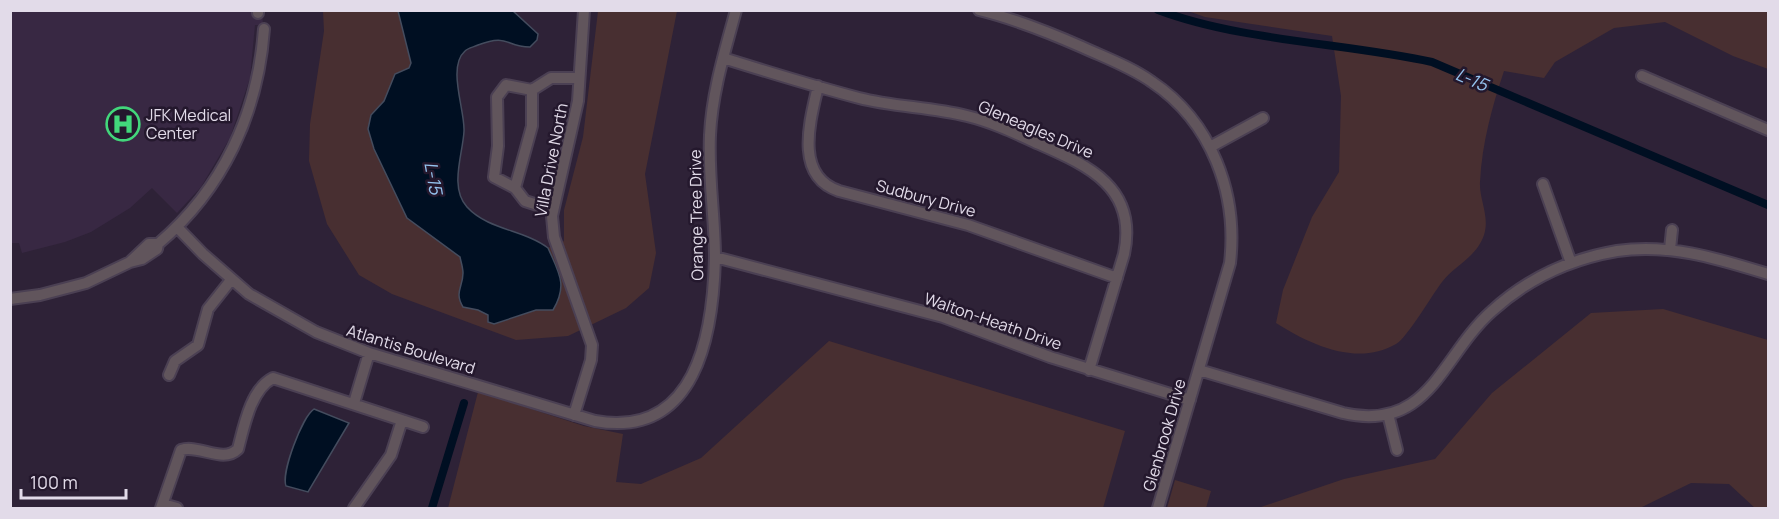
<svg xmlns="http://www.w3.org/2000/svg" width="1779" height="519" font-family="Manrope,sans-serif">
	<rect width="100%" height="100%" fill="#2e2237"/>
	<path fill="#382843" d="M11,11H262L263,25H255L250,78L230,138L201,187L177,213L152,188L130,208L91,232L65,242L22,253L19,243H11Z"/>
	<path fill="#482f31" d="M323,11H513L538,34L537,40L530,47C505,47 509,33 478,45C474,47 468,48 465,51C447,68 465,110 464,131C462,154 449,187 467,207C488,230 525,230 548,248L564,241V210L583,137L598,11H677L645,174L656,253L649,288L626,308L568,336L516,340L392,294L359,275L327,224L309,161L310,124L324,31Z
		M1188,11H1768V69L1733,56L1665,22L1614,28L1555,62L1544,78L1504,71C1492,107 1482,143 1480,182C1479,200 1490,216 1484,235C1476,258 1455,265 1442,282C1432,295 1407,338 1396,344C1357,367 1309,344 1276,323L1283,290L1312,217L1339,172L1341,96L1332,36L1205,17Z
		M1663,309L1768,340V508H1755L1729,484L1691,483L1640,508H1258L1344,479L1435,459L1492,393L1591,313Z
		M829,341L1125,431L1103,508H448L478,392L584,426L623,434L616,482L641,484L701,458Z
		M1175,480L1211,491L1206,508H1167Z"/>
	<path fill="#000f22" stroke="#444c5e" stroke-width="1.5" d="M398,11H513L538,34L537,40L530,47C505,47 509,33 478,45C474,47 468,48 465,51C447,67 465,110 464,131C463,154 449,187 467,207C488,230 525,230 548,248C559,273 568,285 553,310H536L494,324L488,322V315L478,310L463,307C454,292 463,287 463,273C463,268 461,262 460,257L407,218L374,149L368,129L371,115L384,101L395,74L409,68L411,63Z
		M314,409L349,423L308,492L286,486C281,473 302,417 314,409Z"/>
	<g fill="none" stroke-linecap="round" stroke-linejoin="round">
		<path stroke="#000f22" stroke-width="8" d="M1158,10C1240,41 1345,43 1432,62L1768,205
			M432,508L464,403"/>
		<g stroke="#4b4053" stroke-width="14">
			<path id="minor" d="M258,10V13
				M979,10C1015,19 1048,32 1082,47C1106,58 1131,67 1152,82C1212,122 1238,194 1230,263L1158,508
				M723,58C768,72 813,86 859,98C894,107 931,107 967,116C992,122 1015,133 1039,144C1089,166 1138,188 1124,254L1089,370
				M1642,76L1768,130
				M818,86C810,121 794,176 839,191L968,225L1117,278
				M1210,147L1263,118
				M1543,184L1571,263
				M515,188L532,126V90
				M553,210L525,201L515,188L494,177L498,146L497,97L506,85L532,90L551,78H579
				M177,227L203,254L249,294L316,332L369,353L595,421C696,439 713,335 715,258C715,217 708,177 710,135C712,92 725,51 736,10
				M1670,249L1672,230
				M715,257L943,317L1050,357L1190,400
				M130,262L149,244H158
				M10,299L40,295L86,283L130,262L142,259L157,249L158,244C223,189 258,113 264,29
				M1199,370L1343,413C1430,433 1441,356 1492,311C1527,279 1570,259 1617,251C1670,243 1719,259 1768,274
				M169,375L175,361L198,345L208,309L231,280
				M354,403L369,353
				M1388,414L1397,450
				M574,415L591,360L592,345L554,237L552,216L578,101L584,10
				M163,504L177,508
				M161,508L181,450C199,444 223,464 238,449C244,426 251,389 273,378L423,427
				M354,508L391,455L402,420"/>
		</g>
		<use href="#minor" stroke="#61555c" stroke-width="10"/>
	</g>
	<defs>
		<g id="hospital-ring" transform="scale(1.725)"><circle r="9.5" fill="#24182d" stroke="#42d77b" stroke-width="1.5"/><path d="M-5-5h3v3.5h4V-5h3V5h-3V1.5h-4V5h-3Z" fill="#42d77b"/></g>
	</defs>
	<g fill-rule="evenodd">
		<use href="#hospital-ring" x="123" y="124"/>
	</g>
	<g text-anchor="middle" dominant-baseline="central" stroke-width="5" stroke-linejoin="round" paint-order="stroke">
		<g font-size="16" fill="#e2dbe9" stroke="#24182d" text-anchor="start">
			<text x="146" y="115">JFK Medical<tspan x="146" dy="18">Center</tspan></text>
		</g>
		<g font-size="16" fill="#e2dbe9" stroke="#24182d">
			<text transform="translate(1036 129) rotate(23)">Gleneagles Drive</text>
			<text transform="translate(551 160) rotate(-79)">Villa Drive North</text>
			<text transform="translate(926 198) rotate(15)">Sudbury Drive</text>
			<text transform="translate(696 215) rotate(-91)">Orange Tree Drive</text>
			<text transform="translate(993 321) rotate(19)">Walton-Heath Drive</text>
			<text transform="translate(411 349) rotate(17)">Atlantis Boulevard</text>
			<text transform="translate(1164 435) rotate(-74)">Glenbrook Drive</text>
		</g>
		<g font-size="18" font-style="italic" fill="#94c3ef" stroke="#24182d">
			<text transform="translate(1472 79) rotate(23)">L-15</text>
			<text transform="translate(434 178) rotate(80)">L-15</text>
		</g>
	</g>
	<rect width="1779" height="519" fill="none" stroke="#e2dbe9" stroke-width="24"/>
	<path d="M21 489v9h105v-9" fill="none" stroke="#e2dbe9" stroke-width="3"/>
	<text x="30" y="489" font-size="18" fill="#e2dbe9" stroke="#24182d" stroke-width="4.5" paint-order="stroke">100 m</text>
</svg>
